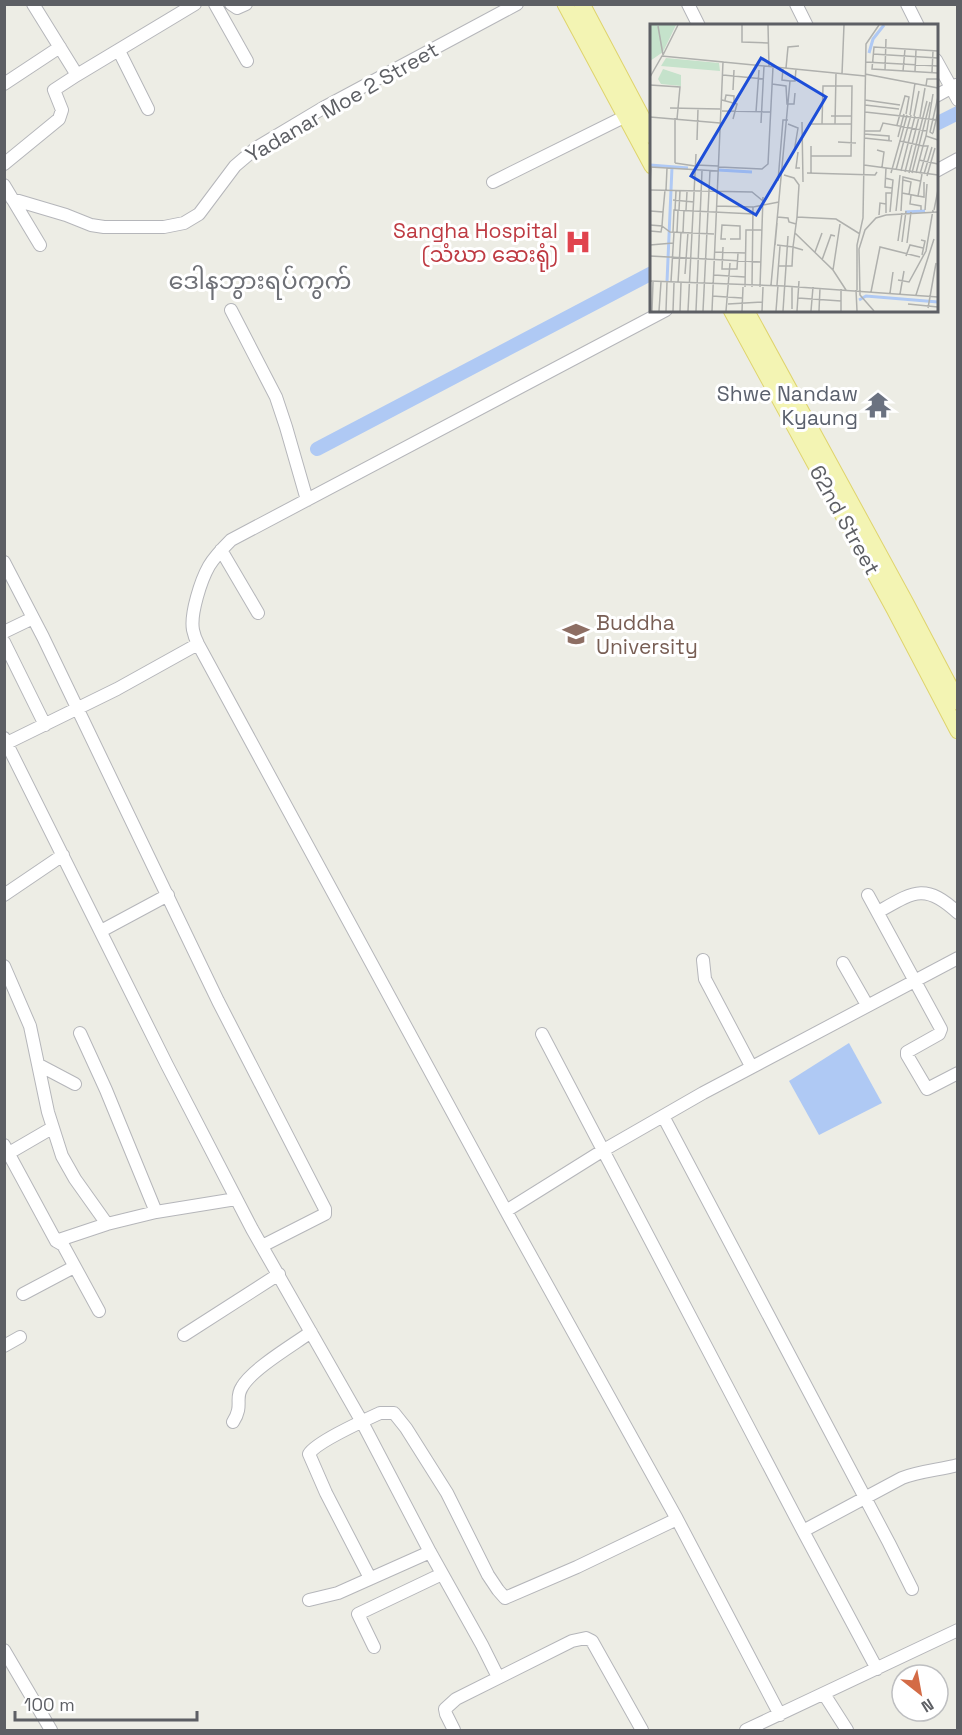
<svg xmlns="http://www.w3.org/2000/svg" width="962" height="1735" font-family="'Space Grotesk','Noto Sans Myanmar',sans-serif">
	<rect width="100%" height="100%" fill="#edede5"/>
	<path fill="#afc9f4" d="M849,1043L882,1103L819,1135L789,1081Z"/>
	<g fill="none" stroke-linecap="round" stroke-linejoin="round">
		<path stroke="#afc9f4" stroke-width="14" d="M936,124L958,113
			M317,449L652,273"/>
		<g stroke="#b5b6ba" stroke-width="14">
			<path id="minor" d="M215,4L247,61
				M231,4L237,8L246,4
				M688,4L699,26
				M796,4L807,26
				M907,4L918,26
				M119,51L148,109
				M936,60L958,100
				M77,75L195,4
				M4,84L60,47
				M936,96L956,85
				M4,164L59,119L62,110L54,90L77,75L33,4
				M936,171L958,159
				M493,182L624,117
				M4,185L40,245
				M12,199L66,215L91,225L104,227H164L184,223L199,214L235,166L256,148L323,108L517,4
				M231,310L276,397L286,427L307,500
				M666,310L231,540C223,548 215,556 209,566C201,580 190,614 193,630C194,635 196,640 198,644L506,1211L677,1519L780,1715
				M221,550L258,613
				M4,562L43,637L218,1001L325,1209V1214L262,1246
				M4,632L33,618
				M4,642L45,725
				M4,738L167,1065L252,1229L362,1422L430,1552L482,1645L498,1677
				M7,743L117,689L198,644
				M4,895L63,855
				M868,895L941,1029L939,1034L907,1052V1055L927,1089L958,1073
				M878,912C913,892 925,882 958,913
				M101,931L168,895
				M703,960L705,979L751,1066
				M843,963L867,1005
				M4,966L30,1026L48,1112L62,1156L75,1179L107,1224L156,1212L236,1199
				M80,1033L106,1090L156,1212
				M542,1034L803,1531L877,1669
				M39,1065L75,1084
				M663,1116L889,1543L912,1589
				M4,1145L56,1241L63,1245L99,1311
				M9,1153L52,1128
				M506,1211L602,1151L703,1093L958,958
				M56,1241L107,1224
				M23,1294L74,1267
				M184,1335L279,1274
				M4,1346L20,1337
				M233,1422C244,1405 234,1399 242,1387C252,1369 293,1345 311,1332
				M803,1531L902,1478C920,1471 939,1470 958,1465
				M370,1578L326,1493L309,1454C316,1442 365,1420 380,1413H394L406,1428L447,1493L488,1575L498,1590L505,1598L577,1567L677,1519
				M309,1600L338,1593L430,1552
				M374,1647L358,1614L442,1574
				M4,1650L51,1730
				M824,1694L847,1730
				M454,1730L446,1714L445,1709L456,1699L572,1641L586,1638L592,1641L642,1730
				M746,1730L958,1630"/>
		</g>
		<g stroke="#dfd46d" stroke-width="17">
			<path id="major" d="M565,4L652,166
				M582,4L652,136
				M731,310L894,609L958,731
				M746,310L906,603L958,702"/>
		</g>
		<use href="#minor" stroke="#fff" stroke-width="12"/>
		<use href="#major" stroke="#f3f4b3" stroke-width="15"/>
	</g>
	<defs>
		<g id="hospital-bare" transform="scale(2.07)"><path d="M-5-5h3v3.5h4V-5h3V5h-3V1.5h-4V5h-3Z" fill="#e0444e" stroke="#fff" stroke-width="2.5" paint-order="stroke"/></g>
		<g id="temple-bare" transform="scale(2.07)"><path d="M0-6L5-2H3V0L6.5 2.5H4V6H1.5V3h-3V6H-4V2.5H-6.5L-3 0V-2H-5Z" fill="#6b7280" stroke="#fff" stroke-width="2.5" paint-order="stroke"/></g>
		<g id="university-bare" transform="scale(2.07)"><path d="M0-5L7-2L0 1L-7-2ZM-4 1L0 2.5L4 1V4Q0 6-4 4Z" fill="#8d6e63" stroke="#fff" stroke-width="2.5" paint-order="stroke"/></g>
	</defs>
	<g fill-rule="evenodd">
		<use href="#hospital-bare" x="578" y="242"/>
		<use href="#temple-bare" x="878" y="405"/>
		<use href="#university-bare" x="576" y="634"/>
	</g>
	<g text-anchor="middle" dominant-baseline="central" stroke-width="6" stroke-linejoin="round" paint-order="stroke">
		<g font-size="21" fill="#5d5f64" stroke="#fff">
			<text transform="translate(342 102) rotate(-30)">Yadanar Moe 2 Street</text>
			<text transform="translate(845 520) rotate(61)">62nd Street</text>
		</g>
		<g font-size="21" fill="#be3a42" stroke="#fff" text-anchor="end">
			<text x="558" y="230">Sangha Hospital<tspan x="558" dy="24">(သံဃာ ဆေးရုံ)</tspan></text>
		</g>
		<g font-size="21" fill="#5b616d" stroke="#fff" text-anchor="end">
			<text x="858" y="393">Shwe Nandaw<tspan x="858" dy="24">Kyaung</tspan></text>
		</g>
		<g font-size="21" fill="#785e54" stroke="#fff" text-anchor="start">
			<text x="596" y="622">Buddha<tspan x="596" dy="24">University</tspan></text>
		</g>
		<g font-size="24" fill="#6e7076" stroke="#fff">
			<text x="260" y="280">ဒေါနဘွားရပ်ကွက်</text>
		</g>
	</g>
	<g transform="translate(650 24)">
		<rect width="288" height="288" fill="#edede5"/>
		<path d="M0,1H26L13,28L0,37ZM16,34L69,39L70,47L11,42ZM13,45L31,51V62L11,60L8,55Z" fill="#c5e2cb"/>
		<path fill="none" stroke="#afc9f4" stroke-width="3" d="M219,29L223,15L234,1M0,141L38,144M68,146L102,148M255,188L275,187M17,258L22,143M209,276L216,272L288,278"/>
		<path fill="none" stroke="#afb0ad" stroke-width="1.5" d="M92,1V18L118,19M118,1L119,43M8,2L13,31M288,27L224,23L222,45L288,49M223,30L288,34M13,31L28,1M73,38L215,52M215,38L288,42M133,44L132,56L140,57H145L146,45M136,44L138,23L149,22M235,46L236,15M253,47L255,25M265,47L266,26M282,48L283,27M192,50L194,1M215,50L288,64M73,51L114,55M0,53L12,32L73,38L62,287M122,60L136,62L137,80H144L145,69M0,61L30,63L27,95M276,62L277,55H288M83,66L84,46M283,70L276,112L288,116M72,76L87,80L83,95M75,76L76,71L84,72V79M215,76L250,81M215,81L249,85M20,84L70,85M72,87L121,88M106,88L109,46M215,88L288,96M260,91L265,59M181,92H202M264,92L269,67M0,93L70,99M270,93L275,64M25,94V139M152,98L153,158M111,99L114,42M138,100L148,104L144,128M159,100H202M185,100L186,49M247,101L255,72L259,73L256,90M214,107H230L233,99L277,107M283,109L288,88M214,110L239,112V117M283,110L280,108L288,73M248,113L254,90M214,114L242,117M47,116L48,85M250,117L257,91M188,118L206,119M227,126L234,128L232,143M148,128L146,144H150M161,132H201L202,62H173L172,100M269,136L288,140M25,139L45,142M46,141L68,142M214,141L288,151M0,143L68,147M69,143L112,145L118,140L123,43M236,144L235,163L242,164M246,146L261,91M251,147L265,92M255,148L269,93M157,149L225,151L227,148M161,149V122M241,149L250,117L273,122L266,149M259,149L277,77M262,149L280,78M270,150L278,122H273L276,112M274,150L282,123M277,152L285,124M235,154L243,156L240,188M253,156L261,158L259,171M128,157L133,96H138M0,162L1,143M0,166L102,168L113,177M16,166L17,144M252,169L268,172L272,150M261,171L260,180L271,182V186M268,172L274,173V158M23,176L44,178M66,182L103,183M25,186L26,167M29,186L30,167M36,186L37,168M275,186L277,160M284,186L288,166M0,187L13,188L12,202L20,208L64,210M246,187L250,151M251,187L253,153L270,157M13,188L15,166M236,189V169H241M229,191L230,179L236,180M127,193L138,194L139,198L146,200M147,193L186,195L210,210M0,201L12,202L11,208L0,207M23,208L24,186L104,190M27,208L28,186M33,208L34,186M145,209L183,246L196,266M76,215H71L72,201L90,202V215H80M271,216L275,217L272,231M248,217L252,189M252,218L256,187M257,219L261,188M0,221L23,219M125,221L127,199M127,221L143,223L147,193L149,161L144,154L134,151M73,223L72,245H87L88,229M65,228L96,229M165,228L172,209M0,232L111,238M256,232L260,221L273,224M172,236L181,211L185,212M129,242H142L143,223L153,226M183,246L190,200M35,250L38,208M64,251L95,253M248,256L259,258L276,227L283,186M0,257L134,262L288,273M21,258L24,208M28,259L31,208M121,261L140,57M127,261L130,222M95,263L96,206H112M102,263L103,183L129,178M110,263L113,173M206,266L207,287M207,266V221L213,194L216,20L229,1M221,268L230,223L270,233M240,269L243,248M250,270L254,247M266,271L284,215M62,272L92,274M148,274L191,277M78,280L112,278M258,280L288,283M278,284L286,239M142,285V262M2,287L3,258M9,287L11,258M16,287L17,258M23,287L24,259M30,287L31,259M38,287L46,130M46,287L52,147M53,287L60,147M76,287L80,239M92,287L93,263M112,287L113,263M126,287L128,261M133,287L138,212M147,287L149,257M161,287L163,263M169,287L170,264M191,287V265M224,287L210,271L209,225L215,206L226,194L236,191L288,188"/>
		<path fill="#1d4ed8" fill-opacity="0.15" stroke="#1d4ed8" stroke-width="3" d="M111,34L176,73L106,191L41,152Z"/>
		<rect width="288" height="288" fill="none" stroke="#5d5f64" stroke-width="3"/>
	</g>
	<rect width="962" height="1735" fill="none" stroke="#5d5f64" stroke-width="12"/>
	<g transform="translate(920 1693) rotate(149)"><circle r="28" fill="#ffffff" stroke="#bebfc1" stroke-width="1.5"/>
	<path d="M0-4.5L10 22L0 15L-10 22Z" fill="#d36b46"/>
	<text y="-9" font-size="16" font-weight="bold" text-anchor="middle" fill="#5d5f64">N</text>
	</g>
	<path d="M15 1711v9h182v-9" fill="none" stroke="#5d5f64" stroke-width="3"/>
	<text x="24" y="1711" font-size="18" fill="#5d5f64" stroke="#ffffff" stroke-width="4.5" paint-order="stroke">100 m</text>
</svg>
